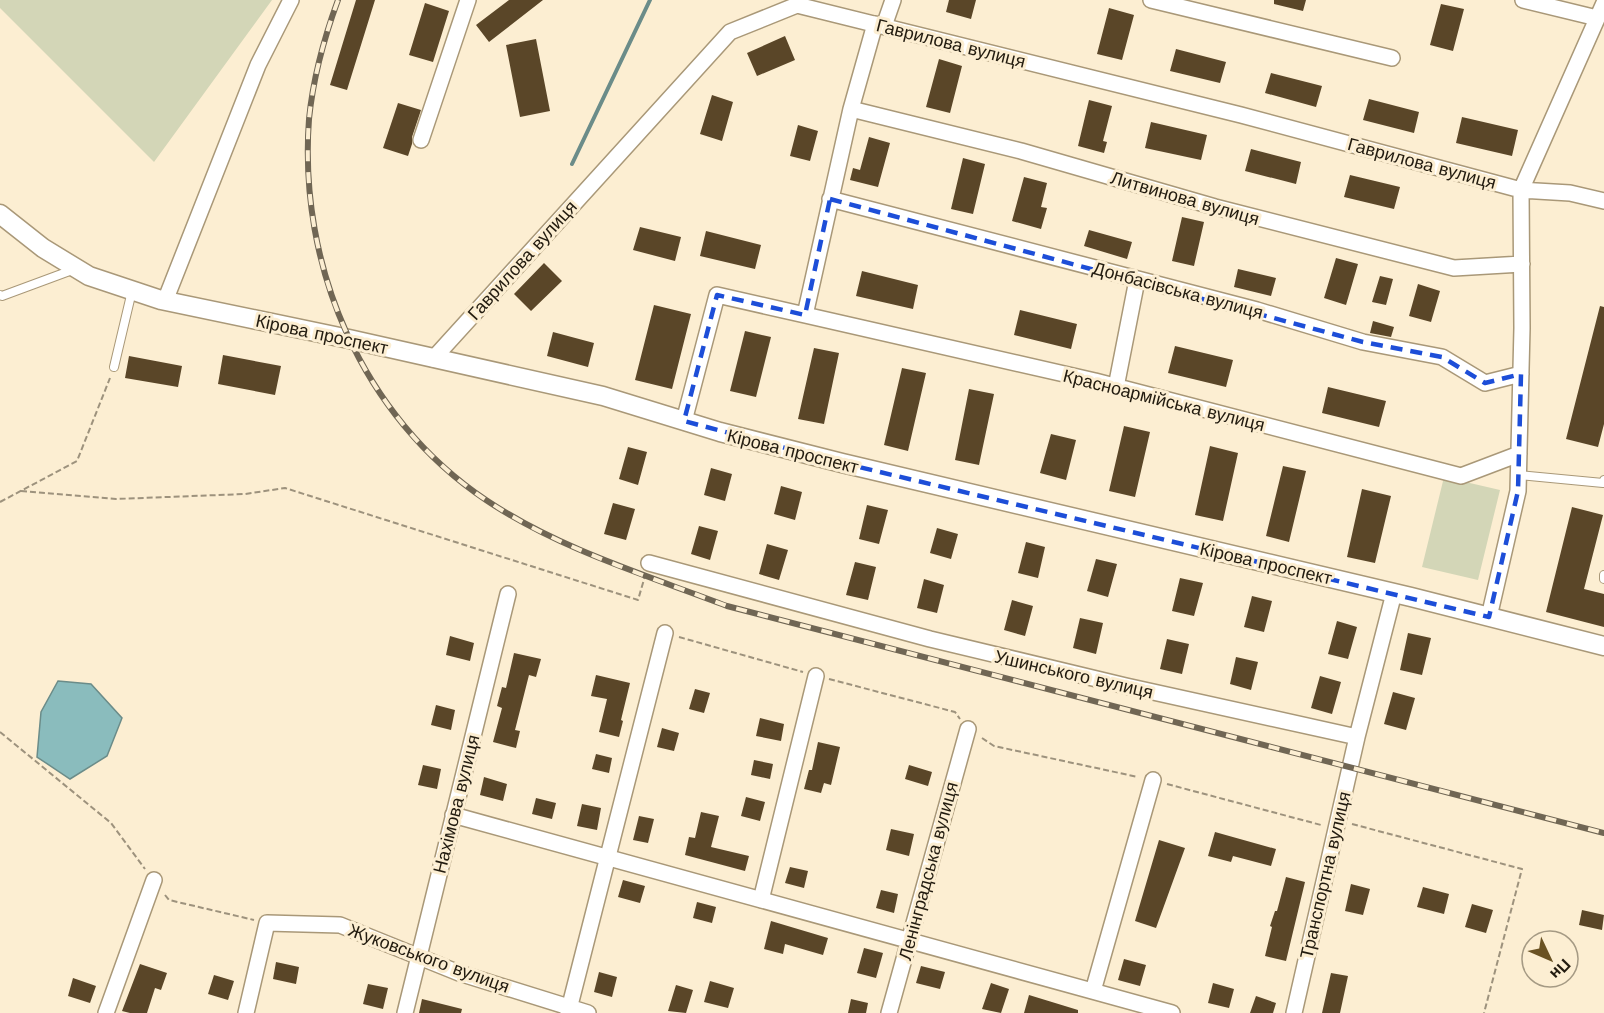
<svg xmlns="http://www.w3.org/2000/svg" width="1604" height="1013" font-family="'Work Sans',sans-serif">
	<rect width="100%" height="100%" fill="#fceed2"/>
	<path fill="#d3d6b7" d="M0,0H272L154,162L0,8Z
		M1444,477L1500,490L1478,580L1422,567Z"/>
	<path fill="#8abcbd" stroke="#6b8c89" stroke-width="1.5" d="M58,681L91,684L122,718L107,756L70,779L37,757L41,712Z"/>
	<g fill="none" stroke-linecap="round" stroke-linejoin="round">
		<path stroke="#6b8c89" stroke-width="4" d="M572,164L650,0"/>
	</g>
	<path fill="#5a4628" d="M356,0H375L347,90L330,85Z
		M509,0H543L489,42L476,25Z
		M949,0H976L971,19L946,12Z
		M1274,0H1306L1303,11L1274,4Z
		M425,3L449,11L433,62L409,55Z
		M1441,4L1464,9L1453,51L1430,45Z
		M1109,8L1134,15L1122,60L1097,54Z
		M785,36L795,60L757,76L747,53Z
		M536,39L550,111L520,117L506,45Z
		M1176,49L1226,62L1220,83L1170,71Z
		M939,59L962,66L950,113L926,107Z
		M1271,73L1322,86L1316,107L1265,93Z
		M712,95L733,102L722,141L700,134Z
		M1369,99L1419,112L1414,133L1363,120Z
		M1089,100L1112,106L1103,141L1107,142L1104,153L1078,146Z
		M398,103L421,110L412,137V144L408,156L383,148Z
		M1462,117L1518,130L1512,156L1456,143Z
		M1151,122L1207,135L1201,160L1145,148Z
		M798,125L818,131L810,161L790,156Z
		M869,137L890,143L878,187L850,180L853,168L860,170Z
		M1251,149L1301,162L1296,184L1245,171Z
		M963,158L985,164L973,214L951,209Z
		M1350,175L1400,187L1394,209L1344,197Z
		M1024,177L1047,183L1041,207L1047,208L1041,229L1012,221Z
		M1182,217L1204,222L1194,266L1172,261Z
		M640,227L681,237L675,261L633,250Z
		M1089,230L1132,242L1127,259L1084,246Z
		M706,231L761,245L755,269L700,256Z
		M1336,258L1358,264L1346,305L1324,298Z
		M544,263L562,281L531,311L514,294Z
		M1238,269L1276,278L1271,296L1234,287Z
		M862,271L918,285L913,309L856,296Z
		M1380,276L1393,279L1386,305L1372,302Z
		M1418,284L1440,291L1431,322L1409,316Z
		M654,305L691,314L672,389L635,380Z
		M1600,306L1604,307V424L1598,447L1566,439Z
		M1020,310L1077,324L1071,349L1014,335Z
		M1373,321L1394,327L1391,337L1370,333Z
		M745,331L771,337L756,397L730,391Z
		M553,332L594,343L588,367L547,356Z
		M1175,346L1233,360L1226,387L1168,373Z
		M814,348L839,353L824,424L798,419Z
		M223,355L281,366L275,395L218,384Z
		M129,356L182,366L178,387L125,378Z
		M902,368L926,373L908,451L884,445Z
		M1328,387L1386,401L1379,427L1322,413Z
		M969,389L994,394L979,465L955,460Z
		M1124,426L1150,432L1135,497L1109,491Z
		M1051,434L1076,440L1066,480L1040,473Z
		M1210,446L1238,453L1223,521L1195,515Z
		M628,447L647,452L638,485L619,479Z
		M1283,466L1306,471L1289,542L1266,536Z
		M711,468L732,474L725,501L704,495Z
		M781,486L802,492L795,520L774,514Z
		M1362,489L1391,496L1375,563L1347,557Z
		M613,503L635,509L626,540L604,534Z
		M867,505L888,510L879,544L859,539Z
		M1572,507L1603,515L1584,589L1604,594V627L1546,612Z
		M699,526L718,531L710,560L691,554Z
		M937,528L958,534L951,559L930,553Z
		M1026,542L1045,547L1038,578L1018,573Z
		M767,544L788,550L779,580L759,574Z
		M1096,559L1117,564L1108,597L1087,591Z
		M855,562L876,567L868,600L846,595Z
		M1180,578L1203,583L1194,616L1172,611Z
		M924,579L944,585L937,613L917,608Z
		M1252,596L1272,601L1264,632L1244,627Z
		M1012,600L1033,606L1025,636L1004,630Z
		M1080,618L1103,623L1096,654L1073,648Z
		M1337,621L1357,627L1348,659L1328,654Z
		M1408,633L1431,638L1422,675L1400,670Z
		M450,636L474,643L470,661L446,655Z
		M1167,639L1189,644L1182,674L1160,669Z
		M514,653L541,659L536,677L529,675L515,730L520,731L516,748L493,742L502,708L497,706L502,687L506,688Z
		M1236,657L1258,662L1251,690L1230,684Z
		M596,675L630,683L621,720L623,721L619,737L599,732L607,699L591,696Z
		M1320,676L1341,682L1332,714L1311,708Z
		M695,689L710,693L704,713L689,709Z
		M1393,692L1415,698L1406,730L1384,724Z
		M436,705L455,710L451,730L431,725Z
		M760,718L784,724L781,741L756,736Z
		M662,728L679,733L674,751L657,747Z
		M818,742L840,747L831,785L824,783L821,793L804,789L809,770H812Z
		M596,754L612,758L609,773L592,769Z
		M754,760L773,764L770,779L751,775Z
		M423,765L441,769L437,789L418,785Z
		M909,765L932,772L928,786L905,779Z
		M484,777L507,784L503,801L480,795Z
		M746,797L765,802L760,821L741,816Z
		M536,798L556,803L552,819L532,814Z
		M582,804L601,808L597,830L577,826Z
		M701,812L719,816L711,847L749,856L745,871L685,855L689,837L695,838Z
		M639,816L654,819L648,843L633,840Z
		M891,829L914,834L909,856L886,850Z
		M1215,832L1276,849L1271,866L1233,856L1231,862L1208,856Z
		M1159,840L1185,848L1156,928L1135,921Z
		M790,867L808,871L804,888L785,883Z
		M1286,877L1305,882L1286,961L1265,956L1272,927L1270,926L1275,911H1277Z
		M623,880L645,886L640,903L618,897Z
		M1351,884L1370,889L1363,915L1345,911Z
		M1423,887L1449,894L1444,914L1417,907Z
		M881,890L898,894L894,913L876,908Z
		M697,902L716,907L712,923L693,918Z
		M1472,904L1493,910L1486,933L1465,927Z
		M1582,910L1604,915L1602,930L1579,925Z
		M771,921L828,938L823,955L785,944L783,954L764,949Z
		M864,948L883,953L876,978L857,973Z
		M1124,959L1146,965L1140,986L1118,980Z
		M276,962L299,967L296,984L273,979Z
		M140,964L167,973L161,990L155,988L147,1013H130L122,1011Z
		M921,966L945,972L940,989L916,983Z
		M599,972L617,977L612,997L594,992Z
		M1331,973L1348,976L1340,1013H1322Z
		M214,975L234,981L228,1000L208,994Z
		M73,978L96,986L90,1003L68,996Z
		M710,981L734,988L728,1008L704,1002Z
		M991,983L1009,989L1001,1013L982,1009Z
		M1213,983L1234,989L1229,1008L1208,1003Z
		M368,984L388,988L383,1009L363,1004Z
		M676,985L693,990L686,1013L668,1011Z
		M1029,995L1078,1010V1013H1024Z
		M1256,996L1276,1003L1273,1013H1250Z
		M422,999L462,1009L461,1013H419Z
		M851,999L868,1003L866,1013H848Z"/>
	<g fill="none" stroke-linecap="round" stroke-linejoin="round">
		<g stroke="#a99878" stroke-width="10">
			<path id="service" d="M0,295L2,296L75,269
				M114,367L132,291
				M1518,475L1603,483L1604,480
				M1604,575V579"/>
		</g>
		<g stroke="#a99878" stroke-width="18">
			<path id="minor" d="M1151,0L1392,58
				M1523,0L1597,18
				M884,26L893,0
				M851,109L1021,151L1215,207L1454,268L1522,264
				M421,140L468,0
				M830,199L1257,310L1363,342L1442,357L1485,383L1521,374
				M165,301L258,65L291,0
				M805,315L1095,381L1461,476L1519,454
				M433,359L730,32L797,5L1241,115L1521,190L1570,193L1604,201
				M1116,387L1137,280
				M684,421L717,295L805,315L851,109L875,24
				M649,563L930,639L1126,686L1357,737L1394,593
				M1489,617L1518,491L1522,328L1521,190L1604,3
				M453,815L1172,1013
				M761,900L816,676
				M1093,991L1153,780
				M106,1013L154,880
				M246,1013L267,923L340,925L459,973L588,1013
				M405,1013L508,594
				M568,1013L665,633
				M889,1013L968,729
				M1294,1013L1357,737"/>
		</g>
		<g stroke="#a99878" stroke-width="21">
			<path id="tertiary" d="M0,214L43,248L89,276L161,300L349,339L603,396L720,432L842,463L1411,597L1604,646"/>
		</g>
		<path stroke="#9d927d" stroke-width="2" stroke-dasharray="6 3" stroke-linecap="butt" d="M21,491L116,499L245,494L285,488L638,600L645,576
			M0,502L77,461L110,378
			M679,637L803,672
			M829,679L955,712L960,719
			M0,732L111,823L145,869
			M982,738L994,746L1138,777
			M1167,784L1321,825
			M1352,824L1522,869L1484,1013
			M165,895L169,900L254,920"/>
		<use href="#service" stroke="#fff" stroke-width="8"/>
		<use href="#minor" stroke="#fff" stroke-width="15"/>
		<use href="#tertiary" stroke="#fff" stroke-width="18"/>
		<g stroke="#706654" stroke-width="6">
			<path id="rail" d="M338,0C324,38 313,79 309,119C298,266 362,417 486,500C559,549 646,575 727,606L1604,833"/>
		</g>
		<use href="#rail" stroke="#fceed2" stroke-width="4" stroke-dasharray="11" stroke-linecap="butt"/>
	</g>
	<path fill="none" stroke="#1d4ed8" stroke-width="4.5" stroke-dasharray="12 8" stroke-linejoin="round" d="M830,199L1363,342L1442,357L1485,383L1521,374L1518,491L1489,617L842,463L684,421L717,295L805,315Z"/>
	<g text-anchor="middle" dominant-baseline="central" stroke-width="6" stroke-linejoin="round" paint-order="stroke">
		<g font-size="18" fill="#221b0f" stroke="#fceed2">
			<text transform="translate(951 43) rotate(14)">Гаврилова вулиця</text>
			<text transform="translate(1422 163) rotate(15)">Гаврилова вулиця</text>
			<text transform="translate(1185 198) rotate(16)">Литвинова вулиця</text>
			<text transform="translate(522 260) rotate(-48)">Гаврилова вулиця</text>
			<text transform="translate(1178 290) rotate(15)">Донбасівська вулиця</text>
			<text transform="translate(322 334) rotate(12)">Кірова проспект</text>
			<text transform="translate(1164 400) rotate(14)">Красноармійська вулиця</text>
			<text transform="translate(793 451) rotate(14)">Кірова проспект</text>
			<text transform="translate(1266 563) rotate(13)">Кірова проспект</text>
			<text transform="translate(1074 674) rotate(13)">Ушинського вулиця</text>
			<text transform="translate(456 804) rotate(-76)">Нахімова вулиця</text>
			<text transform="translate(928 871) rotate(-75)">Ленінградська вулиця</text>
			<text transform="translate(1325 875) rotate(-77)">Транспортна вулиця</text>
			<text transform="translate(429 958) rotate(20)">Жуковського вулиця</text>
		</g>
	</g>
	<g transform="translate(1550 959) rotate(134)"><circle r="28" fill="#fceed2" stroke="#a59a84" stroke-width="1.5"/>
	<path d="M0-4.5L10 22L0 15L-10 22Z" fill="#6a5223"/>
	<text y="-9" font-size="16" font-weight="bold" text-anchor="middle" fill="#221b0f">Пн</text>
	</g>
</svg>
